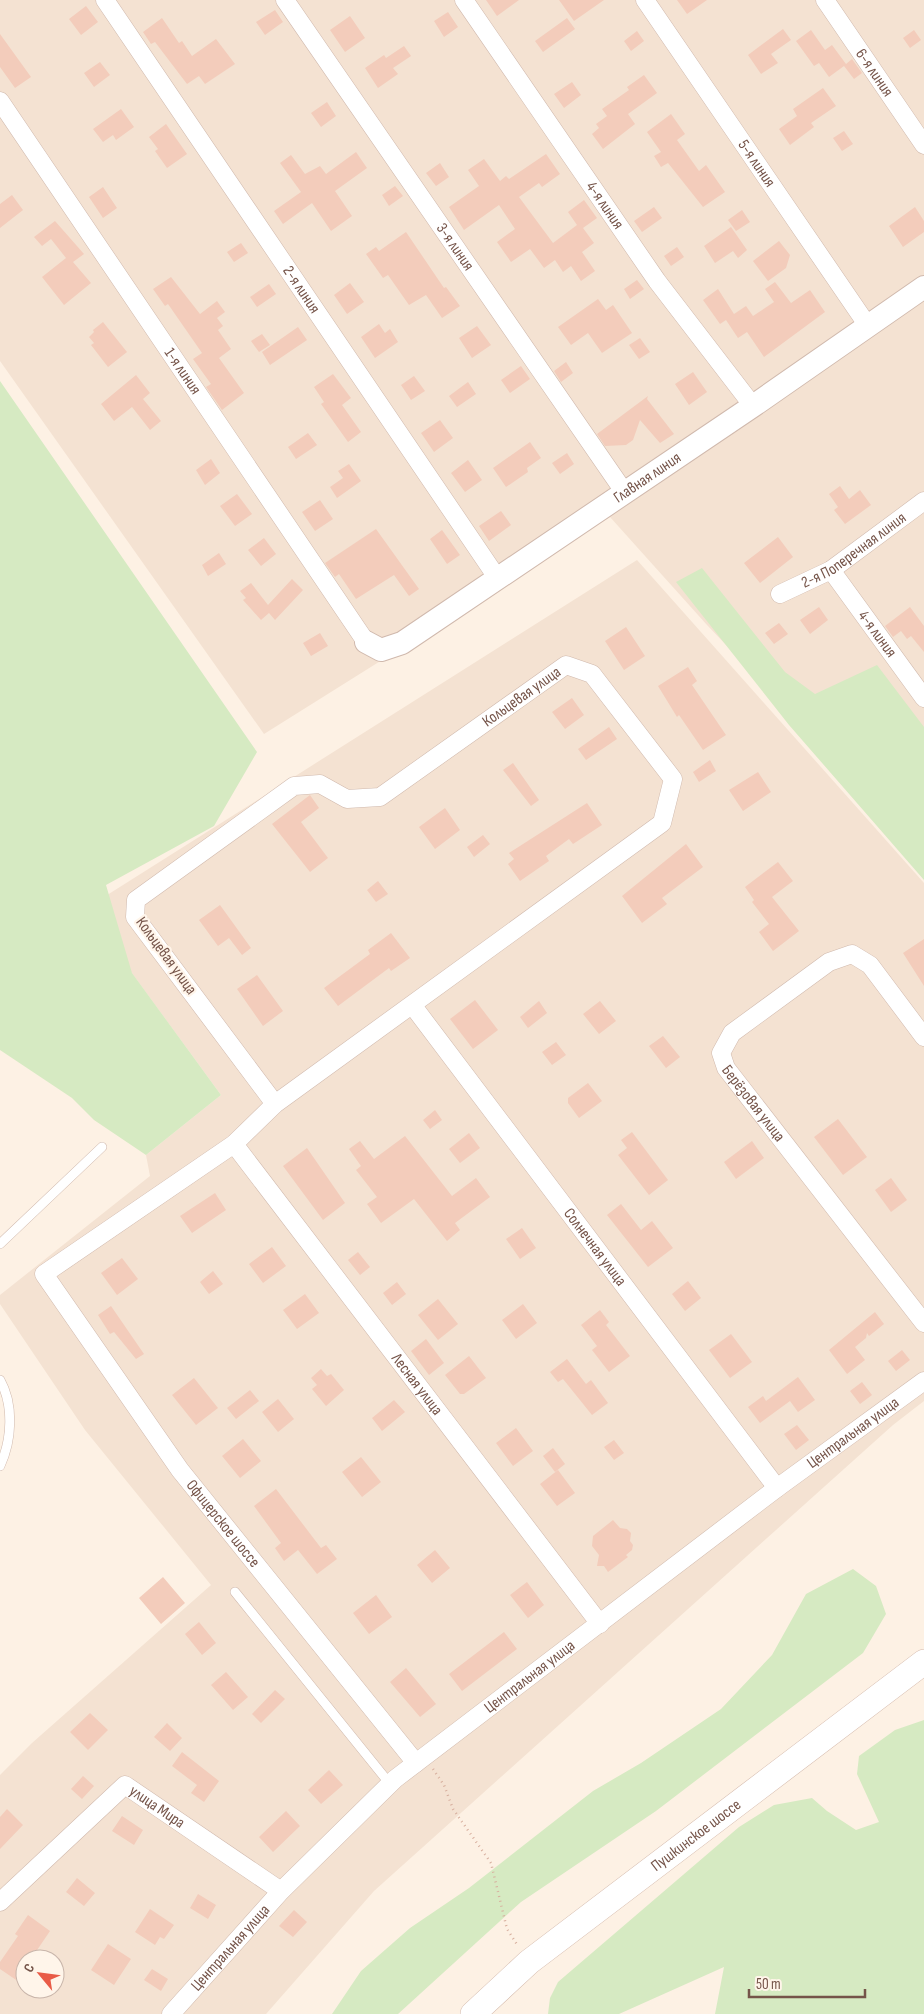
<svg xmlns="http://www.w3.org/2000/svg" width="924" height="2014" font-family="'Sofia Sans Condensed',sans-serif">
	<rect width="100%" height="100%" fill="#fdf1e4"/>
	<path fill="#f4e2d2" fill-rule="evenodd" d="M0,0H924V852L707,625L610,517L264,734L0,361Z
		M637,560L924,883V1401L893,1425L374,1891L266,2014H0V1775L32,1743L211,1585L85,1430L0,1304V1295L150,1176L146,1155L221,1095L85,909ZM25,1959H55V1989H25Z"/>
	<path fill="#d6eac2" d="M0,381L257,752L214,826L106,885L132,973L221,1095L146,1155L94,1120L72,1098L0,1050Z
		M702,568L785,672L815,694L877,665L924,727V880L789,725L676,582Z
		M853,1569L876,1586L886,1614L863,1653L656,1811L521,1902L398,2014H332L361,1971L410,1928L469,1888L593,1791L641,1763L721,1709L772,1655L806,1594Z
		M924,1720V2014H715L724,1967L619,2014H548L550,1998L558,1982L739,1827L774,1805L812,1798L827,1811L856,1830L879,1822L857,1774L859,1756L895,1730Z"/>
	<path fill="#f3ccbb" d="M486,0H519L497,16Z
		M559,0H604L574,21Z
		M677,0H707L687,14Z
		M86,6L98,22L81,35L69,19Z
		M275,10L283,22L265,35L256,22Z
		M448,12L458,27L444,37L434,21Z
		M350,16L365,38L345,52L330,30Z
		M162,18L179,43L182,41L192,56L216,39L235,64L205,84L199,76L187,84L155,42L151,44L143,32Z
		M567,18L575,29L543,52L535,41Z
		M783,29L791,40L771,54L778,63L761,74L748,55Z
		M811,30L825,50L832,45L846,64L852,59L862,73L854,79L844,66L829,77L819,63L814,66L796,41Z
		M914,30L921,40L910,48L903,38Z
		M637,31L644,41L631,51L624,41Z
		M0,34L31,77L15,88L0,67Z
		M404,46L411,56L393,68L398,74L378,88L365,68L384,55L386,58Z
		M100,62L110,75L94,87L84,73Z
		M644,75L657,93L628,114L635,124L603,149L592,134L599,128L596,124L607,116L602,109L629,90L627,87Z
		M572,82L581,95L564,108L554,94Z
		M823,88L836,106L811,123L814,127L790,145L779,129L797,116L793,109Z
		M327,102L336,116L321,127L311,113Z
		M121,109L134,127L116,140L113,135L103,142L93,129Z
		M671,114L685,134L677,140L699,171L706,165L725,192L703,207L668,163L661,167L654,156L661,152L647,132Z
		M166,124L187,154L167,168L155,151L158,149L149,137Z
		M844,131L853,144L842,151L833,138Z
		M356,152L367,168L335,191L352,216L331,231L312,203L283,224L274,211L301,192L280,163L291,155L305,174L320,166L326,174Z
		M546,154L560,174L542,187L539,183L519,197L553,243L577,225L568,212L584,200L597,218L583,228L594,243L582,252L595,271L581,281L571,266L563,272L555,260L544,268L530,249L511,262L497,242L515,229L499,205L464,230L449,207L479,186L468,170L484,159L500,181L506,176L509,179Z
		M440,163L449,177L436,186L426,173Z
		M395,186L403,196L389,206L382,195Z
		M103,187L117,208L103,218L89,197Z
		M12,195L23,210L0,228V204Z
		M654,207L662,218L642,232L634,221Z
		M915,207L924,221V232L903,247L889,226Z
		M742,210L750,222L736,231L728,220Z
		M55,221L84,254L73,262L91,283L64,305L42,277L66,258L51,239L42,246L34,237Z
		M731,227L747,250L738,258L733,251L715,263L704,246Z
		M406,232L444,288L446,287L460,306L442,318L426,295L409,305L388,275L383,278L366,254L376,247L379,251Z
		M779,241L790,255L786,268L768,281L753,261Z
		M241,243L248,253L234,262L227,252Z
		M677,247L684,257L671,266L664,256Z
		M171,277L200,314L217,301L225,312L217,318L223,326L218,330L231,349L219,358L244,393L222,410L206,387L211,384L193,359L202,353L168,304L165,306L153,289Z
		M637,280L644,289L630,299L624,289Z
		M775,282L791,303L810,290L825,312L764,357L747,332L738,338L726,320L720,324L703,300L718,289L734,314L746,306L753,316L774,302L765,289Z
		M350,283L364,302L347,314L334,295Z
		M269,284L276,294L257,307L250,297Z
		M598,299L606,310L613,305L632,333L602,353L588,333L571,345L558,327Z
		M103,322L127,352L108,367L91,345L94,343L89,337L94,332L93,330Z
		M379,324L385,333L390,329L398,342L375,358L361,337Z
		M477,326L491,345L472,358L459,338Z
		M298,327L307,340L270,365L262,352Z
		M262,334L270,345L259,352L251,341Z
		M640,338L650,352L639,359L629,345Z
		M566,362L573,373L561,382L554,371Z
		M521,366L530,379L510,393L501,380Z
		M693,372L707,392L689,405L675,384Z
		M333,374L351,398L342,405L361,432L348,442L321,404L324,402L314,387Z
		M136,375L150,393L143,399L161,421L150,430L132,407L114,421L101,404Z
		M414,376L425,391L411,400L401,385Z
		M468,382L476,394L457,407L449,396Z
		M648,396L647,399L674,434L660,443L640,420L633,440L626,445L605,446L597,434Z
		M440,420L453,438L434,452L421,433Z
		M308,433L317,445L296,459L288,447Z
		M530,442L541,458L527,468L528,472L506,487L493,468Z
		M567,453L574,464L560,474L552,463Z
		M211,459L220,473L205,485L196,470Z
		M468,460L482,480L465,492L451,473Z
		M349,464L361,481L337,498L330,487L343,478L338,471Z
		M840,486L849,499L860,490L871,505L845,524L834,510L838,507L829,494Z
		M237,494L252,514L235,526L220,506Z
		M320,500L333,519L315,531L302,512Z
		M501,511L511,525L489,541L479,526Z
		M376,529L419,589L409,596L394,575L356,599L339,574L335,577L325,563Z
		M442,530L460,555L447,564L430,539Z
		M778,537L793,557L760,583L744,563Z
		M264,538L276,554L261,566L248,550Z
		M219,553L226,564L208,576L202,565Z
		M292,579L303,590L275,620L269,613L261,620L243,600L246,598L240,591L251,583L268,605Z
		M819,607L828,620L810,634L800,620Z
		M910,607L924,626V652L911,636L907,639L901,631L893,637L885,626Z
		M779,623L788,634L774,644L765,633Z
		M626,627L645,656L624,670L605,641Z
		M320,633L328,646L311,656L303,643Z
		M688,667L697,681L692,685L726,735L703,750L679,715L677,717L658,686Z
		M572,698L584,715L565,729L552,712Z
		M609,727L617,739L586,760L578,749Z
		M710,760L716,771L699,782L693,772Z
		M513,763L539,800L531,806L503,770Z
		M758,772L771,792L743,811L729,790Z
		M310,795L319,808L301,822L328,858L310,872L272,824Z
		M587,803L602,825L573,844L569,839L546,856L549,861L520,881L508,864L514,859L509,853Z
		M445,808L460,830L435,849L419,827Z
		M483,835L490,844L474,857L467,847Z
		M686,844L703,867L662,898L667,904L642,923L622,896Z
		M778,862L793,881L772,897L799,931L773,951L759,932L769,924L752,902L754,900L745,887Z
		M378,881L388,894L376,902L367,890Z
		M220,905L251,948L242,955L229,938L218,946L199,920Z
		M391,933L410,958L391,971L389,968L338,1006L324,988L370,954L368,950Z
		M924,939V986L903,953Z
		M257,975L283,1011L263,1026L237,989Z
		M475,1000L498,1030L473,1049L450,1019Z
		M539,1001L547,1013L528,1028L520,1017Z
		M600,1001L616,1021L599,1034L583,1014Z
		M663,1036L680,1057L666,1068L649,1046Z
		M556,1042L566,1055L552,1065L542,1052Z
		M588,1083L602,1101L579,1118L568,1103V1098Z
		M435,1110L442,1120L430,1129L423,1120Z
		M838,1119L867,1157L843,1175L814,1137Z
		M632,1132L668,1180L649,1195L618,1155L627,1148L621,1140Z
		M469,1133L480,1148L460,1163L449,1149Z
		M405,1136L452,1196L476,1178L490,1197L455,1223L460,1230L447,1241L414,1199L381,1223L367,1204L377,1197L356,1170L361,1166L349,1149L360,1141L374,1159Z
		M752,1141L764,1158L736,1179L724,1162Z
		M307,1148L345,1203L323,1220L283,1166Z
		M891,1178L907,1200L891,1212L875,1190Z
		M215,1193L226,1210L192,1233L180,1216Z
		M621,1204L641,1230L652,1221L673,1248L648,1267L607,1215Z
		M522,1228L536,1248L520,1259L506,1239Z
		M272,1247L286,1266L263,1283L249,1264Z
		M358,1252L370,1267L360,1275L348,1260Z
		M122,1258L138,1279L117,1295L101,1273Z
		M213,1271L223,1284L209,1294L200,1282Z
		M688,1281L701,1298L685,1311L672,1294Z
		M397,1282L406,1294L392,1305L383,1293Z
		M305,1294L319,1313L297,1329L283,1310Z
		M438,1299L458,1324L438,1340L418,1315Z
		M523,1304L537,1323L516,1339L502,1320Z
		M111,1306L144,1354L136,1359L114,1332L110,1334L98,1315Z
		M600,1310L609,1322L606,1325L630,1356L609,1372L592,1350L597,1346L581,1325Z
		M875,1312L884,1324L869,1336L867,1333L866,1338L855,1347L865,1360L847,1374L829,1350Z
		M731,1334L752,1362L730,1378L709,1350Z
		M426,1339L444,1363L429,1375L411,1351Z
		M902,1350L910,1360L896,1371L888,1361Z
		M469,1356L486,1378L464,1394H460L445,1375Z
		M567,1359L586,1384L591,1380L608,1403L592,1415L563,1379L558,1382L550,1372Z
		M321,1369L327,1376L331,1374L344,1390L326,1406L312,1389L317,1385L311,1378Z
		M798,1377L815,1400L798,1412L790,1401L760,1423L748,1407L763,1396L766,1401Z
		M194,1378L218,1408L196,1425L172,1395Z
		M862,1382L872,1395L860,1404L850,1391Z
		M250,1390L259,1401L236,1419L227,1408Z
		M278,1399L294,1419L278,1432L262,1412Z
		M394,1400L405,1412L382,1431L372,1418Z
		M797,1425L809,1440L796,1450L784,1434Z
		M516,1428L533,1451L513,1466L496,1443Z
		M243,1439L261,1461L240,1478L222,1456Z
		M614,1440L624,1453L614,1460L604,1447Z
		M553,1448L565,1464L555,1472L543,1456Z
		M361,1457L381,1482L362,1497L342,1472Z
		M558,1470L575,1493L557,1506L540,1484Z
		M276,1489L321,1548L326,1545L337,1559L317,1574L298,1550L284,1561L275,1548L281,1543L254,1506Z
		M613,1520L620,1528L627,1529L631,1533L630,1541L633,1545L632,1550L626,1555L628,1557L608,1572L604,1566H597L599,1555L592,1546L593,1536Z
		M435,1550L450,1568L432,1583L417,1565Z
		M163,1577L185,1603L161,1624L139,1598Z
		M527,1582L544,1605L528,1618L510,1595Z
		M376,1595L392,1617L369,1634L353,1613Z
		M199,1622L216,1643L202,1655L185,1634Z
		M504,1632L517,1649L462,1691L449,1674Z
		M406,1668L436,1704L420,1717L390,1682Z
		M226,1672L248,1697L233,1710L211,1685Z
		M275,1690L285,1699L261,1723L252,1714Z
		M90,1713L108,1730L88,1750L70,1732Z
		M167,1723L182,1738L170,1751L154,1737Z
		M182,1752L219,1781L204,1802L191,1793L197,1785L172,1766Z
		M329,1770L343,1785L321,1804L308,1790Z
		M83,1776L94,1786L82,1799L71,1789Z
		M7,1809L23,1825L0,1849V1817Z
		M286,1811L300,1826L273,1852L259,1837Z
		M122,1816L143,1830L134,1845L112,1831Z
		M77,1878L95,1893L84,1906L66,1892Z
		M198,1894L216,1905L208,1919L190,1908Z
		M150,1909L174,1925L164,1939L160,1937L155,1945L135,1932Z
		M294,1910L307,1922L293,1937L279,1926Z
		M28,1915L50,1931L31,1959H25V1986L0,1969V1962L18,1936L15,1934Z
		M108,1944L131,1959L114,1985L91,1970Z
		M152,1969L168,1979L161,1991L144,1980Z"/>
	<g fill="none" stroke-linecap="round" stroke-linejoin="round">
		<g stroke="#d0b9ad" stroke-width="10">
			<path id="service" d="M0,1244L102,1147
				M0,1380C14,1405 12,1440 0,1466
				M235,1592L390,1784"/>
		</g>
		<g stroke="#d0b9ad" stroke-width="19">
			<g id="minor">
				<path id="s1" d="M105,0L498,579"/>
				<path id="s2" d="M285,0L625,493"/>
				<path id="s3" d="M464,0L657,281L753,406"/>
				<path id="s4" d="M645,0L868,326"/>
				<path id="s5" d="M825,0L924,145"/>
				<path id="s6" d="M0,101L366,642"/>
				<path id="s7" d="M831,570L924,698"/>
				<path id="s8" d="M780,594L831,570L924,501"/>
				<path id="s9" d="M413,1006L777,1488"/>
				<path id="s10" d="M924,1037L870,965L852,954L829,962L732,1033L721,1053L726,1068L924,1323"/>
				<path id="s11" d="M275,1104L135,917L136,900L294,786L320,784L347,799L380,797L566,665L592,674L673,779L662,823L275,1104L234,1144L44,1274L180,1470L416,1763"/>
				<path id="s12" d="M234,1144L600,1624"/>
				<path id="s13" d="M0,1902L125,1785L281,1891"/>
				<path id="s14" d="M171,2014L281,1891L395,1779L777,1488L924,1381"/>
			</g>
		</g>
		<g stroke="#d0b9ad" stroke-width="24">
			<g id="tertiary">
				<path id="s15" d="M366,642L381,650L402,643L753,406L924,287"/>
			</g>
		</g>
		<g stroke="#d3b8aa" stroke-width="26">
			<g id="secondary">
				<path id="s16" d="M473,2014L529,1962L924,1662"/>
			</g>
		</g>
		<path stroke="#d7af9e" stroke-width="2.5" stroke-dasharray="1 4" stroke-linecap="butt" d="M433,1769L444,1785L453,1809L491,1863L507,1929L518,1946"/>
		<use href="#service" stroke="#fff" stroke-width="9"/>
		<use href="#minor" stroke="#fff" stroke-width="18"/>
		<use href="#tertiary" stroke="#fff" stroke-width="22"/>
		<use href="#secondary" stroke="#fff" stroke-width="25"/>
	</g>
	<g text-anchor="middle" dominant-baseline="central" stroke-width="4.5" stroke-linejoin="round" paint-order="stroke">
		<g font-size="16" fill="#755449" stroke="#fff5ea">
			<text stroke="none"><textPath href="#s5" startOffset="88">6-я линия</textPath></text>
			<text stroke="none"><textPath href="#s4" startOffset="198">5-я линия</textPath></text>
			<text stroke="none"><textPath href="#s3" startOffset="249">4-я линия</textPath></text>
			<text stroke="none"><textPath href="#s2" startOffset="300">3-я линия</textPath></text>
			<text stroke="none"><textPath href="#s1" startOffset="350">2-я линия</textPath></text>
			<text stroke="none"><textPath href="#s6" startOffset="326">1-я линия</textPath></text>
			<text stroke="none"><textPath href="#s15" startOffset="335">Главная линия</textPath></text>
			<text stroke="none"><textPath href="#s8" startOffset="86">2-я Поперечная линия</textPath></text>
			<text stroke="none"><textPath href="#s7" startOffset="79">4-я линия</textPath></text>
			<text stroke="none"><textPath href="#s11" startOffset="709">Кольцевая улица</textPath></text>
			<text transform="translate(166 956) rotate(54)">Кольцевая улица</text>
			<text stroke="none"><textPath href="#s10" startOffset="339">Берёзовая улица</textPath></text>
			<text stroke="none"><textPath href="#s9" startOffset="302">Солнечная улица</textPath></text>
			<text stroke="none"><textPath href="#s12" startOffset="302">Лесная улица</textPath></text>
			<text stroke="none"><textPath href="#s14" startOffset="899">Центральная улица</textPath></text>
			<text stroke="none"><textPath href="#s11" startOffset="2042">Офицерское шоссе</textPath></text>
			<text stroke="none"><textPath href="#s14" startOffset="494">Центральная улица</textPath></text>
			<text stroke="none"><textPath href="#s13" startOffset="210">улица Мира</textPath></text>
			<text stroke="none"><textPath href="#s16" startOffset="286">Пушкинское шоссе</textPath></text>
			<text stroke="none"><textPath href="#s14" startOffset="89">Центральная улица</textPath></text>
		</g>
	</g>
	<g transform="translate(40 1974) rotate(299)"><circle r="24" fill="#fff5ea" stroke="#c8b5aa"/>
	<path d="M0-4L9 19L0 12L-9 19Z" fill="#e95b47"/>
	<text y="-8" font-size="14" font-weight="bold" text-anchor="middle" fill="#755449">С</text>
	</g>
	<path d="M749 1989v8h116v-8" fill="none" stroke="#755449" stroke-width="2.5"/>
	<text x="756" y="1989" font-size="15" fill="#755449" stroke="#fff5ea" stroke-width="4" paint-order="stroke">50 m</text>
</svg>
